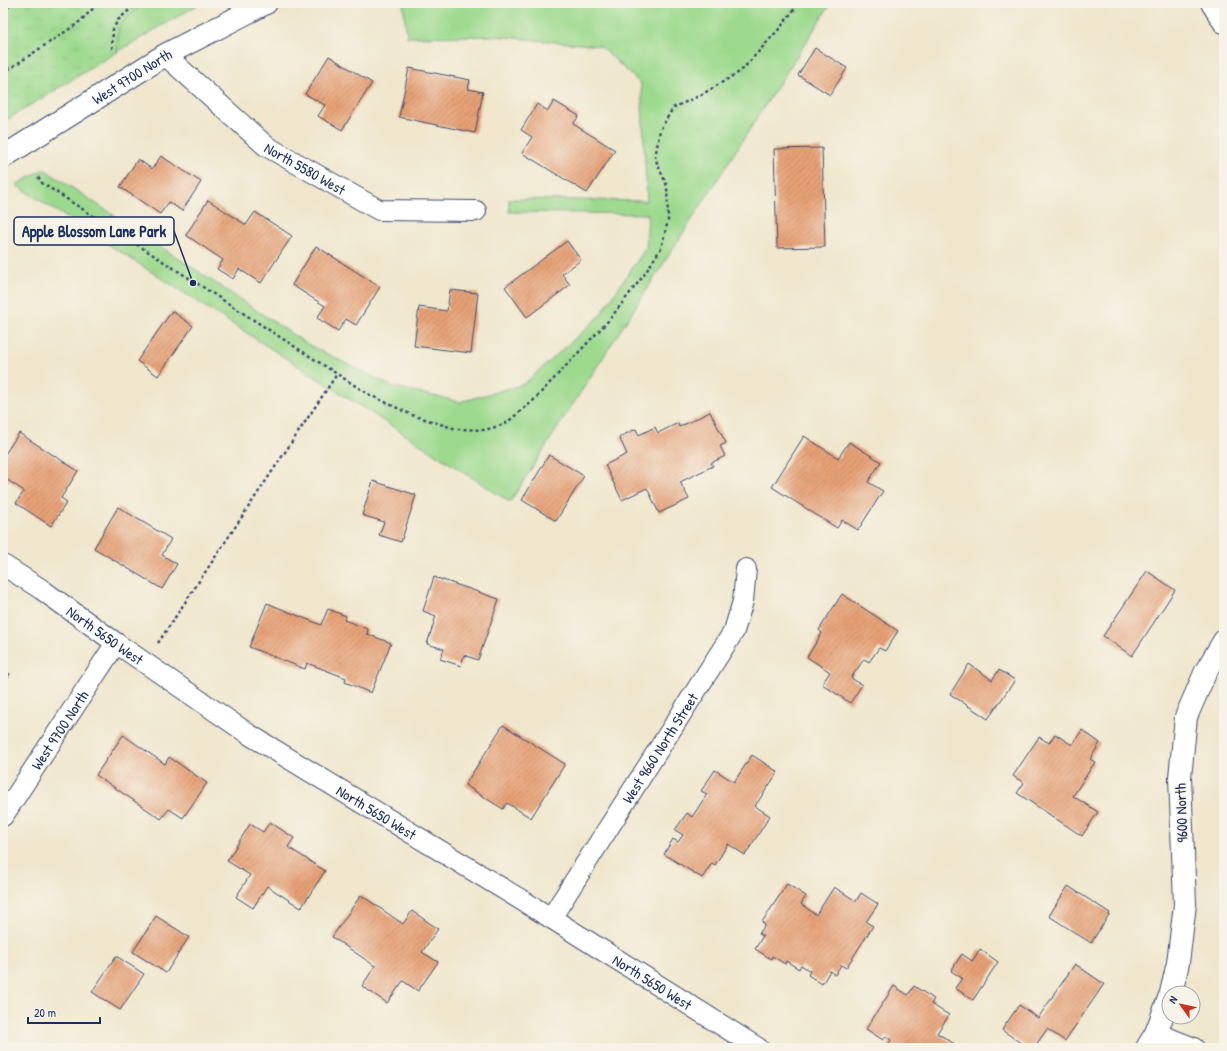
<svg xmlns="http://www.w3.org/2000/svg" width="1227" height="1051" font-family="'Patrick Hand',sans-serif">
	<defs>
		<pattern id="grass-tufts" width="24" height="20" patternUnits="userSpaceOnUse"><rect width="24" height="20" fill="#9cd98d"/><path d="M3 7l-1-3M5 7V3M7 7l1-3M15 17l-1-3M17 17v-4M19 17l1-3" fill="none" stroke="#86bb7c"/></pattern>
		<pattern id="building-hatch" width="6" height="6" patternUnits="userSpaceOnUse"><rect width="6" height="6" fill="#e7a075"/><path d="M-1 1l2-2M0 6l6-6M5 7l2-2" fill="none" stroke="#ba8363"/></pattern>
	</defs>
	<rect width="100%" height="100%" fill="#f7f3e8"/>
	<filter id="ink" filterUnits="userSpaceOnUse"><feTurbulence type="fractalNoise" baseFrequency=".025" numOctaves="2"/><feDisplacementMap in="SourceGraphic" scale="8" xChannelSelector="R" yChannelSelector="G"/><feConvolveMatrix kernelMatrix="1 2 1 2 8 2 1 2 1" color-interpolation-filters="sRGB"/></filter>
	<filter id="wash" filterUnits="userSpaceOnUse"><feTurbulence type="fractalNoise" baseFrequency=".012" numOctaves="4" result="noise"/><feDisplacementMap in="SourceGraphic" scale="16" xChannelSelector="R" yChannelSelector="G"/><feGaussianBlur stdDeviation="0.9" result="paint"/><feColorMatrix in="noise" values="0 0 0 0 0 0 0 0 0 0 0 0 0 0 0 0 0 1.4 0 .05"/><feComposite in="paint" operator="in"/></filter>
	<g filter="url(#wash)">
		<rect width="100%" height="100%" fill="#efe6cc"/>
		<path fill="url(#grass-tufts)" stroke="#5c8476" d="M3,3H143L119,26L117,52L3,122Z"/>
		<path fill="#9cd98d" stroke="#5c8476" d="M143,3H201L117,52L119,26Z
			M403,3H831L510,502L16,185L44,169L307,344L391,386L460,402L524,384L598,318L646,248L648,214L509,212V199L647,201L641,84L600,46L492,36L407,37Z"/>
		<g id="blocks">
			<path fill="url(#building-hatch)" d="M815,48L847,68L830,95L798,75Z
				M329,56L372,83L342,130L318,116L325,105L305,94Z
				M409,68L470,80L468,89L483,92L475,133L399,117Z
				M554,101L579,116L573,124L615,150L587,193L522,153L532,137L521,130L537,104L548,111Z
				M822,148L825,247L777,248L774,149Z
				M161,156L201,182L182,211L169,202L160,214L120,187L138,159L152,169Z
				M208,200L246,225L255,212L292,236L261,283L239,269L233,279L217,269L223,260L186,235Z
				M567,241L581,260L562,274L570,285L527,317L505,287Z
				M316,246L380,287L356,325L346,319L338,331L317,318L325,306L292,285Z
				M450,290L478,293L471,353L414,346L419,307L447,311Z
				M172,311L193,326L158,376L137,361Z
				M710,412L726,443L720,446L725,456L711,463L713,466L680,482L689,499L659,513L647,488L622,500L605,465L627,454L619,437L636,429L639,435L655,427L658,433L678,423L679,427Z
				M19,433L78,471L61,498L67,502L51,526L16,503L24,491L3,477V457Z
				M804,436L838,458L849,442L881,462L868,482L883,491L858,530L842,520L837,528L772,487Z
				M549,455L584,476L556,521L522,500Z
				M373,481L416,495L401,542L379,535L384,522L362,515Z
				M118,507L171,539L162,555L177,564L162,589L94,548Z
				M1147,571L1175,590L1132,656L1103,636Z
				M434,577L499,599L478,660L464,655L461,666L440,659L444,649L427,644L436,616L423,611Z
				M842,594L898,631L885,651L879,648L869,662L864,659L851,678L862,685L850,703L822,684L830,672L807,657L822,633L819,630Z
				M267,603L321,625L328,609L346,616L344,620L368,629L367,634L391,643L371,693L345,682L346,678L307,663L305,669L249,647Z
				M969,664L992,680L999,670L1015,680L988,719L950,694Z
				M3,670L10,674L3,685Z
				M503,725L565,764L531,818L507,803L503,809L465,785Z
				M1082,730L1100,743L1090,759L1095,762L1073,796L1098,812L1082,836L1017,793L1024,783L1013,776L1039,737L1049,743L1055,734L1072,745Z
				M123,735L165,764L169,757L207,783L183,818L169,809L161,819L96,775Z
				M752,755L778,772L755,806L770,816L745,855L728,844L715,865L712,863L702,878L664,854L673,839L678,842L683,835L675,830L687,813L692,817L707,794L701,791L715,770L734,782Z
				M270,822L294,838L288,847L325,871L301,908L267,886L253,908L236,897L250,875L227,861L250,824L263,832Z
				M787,884L806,896L801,904L816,915L834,887L856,901L861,893L878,904L866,922L873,926L846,968L841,965L835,975L830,971L822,984L808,975L810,971L801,965L799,969L786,961L785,964L772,956L771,959L755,949L763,936L759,934L765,925L762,922Z
				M1068,886L1110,913L1091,943L1049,916Z
				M361,895L403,924L412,911L438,929L422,952L438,962L418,991L403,981L387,1003L362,986L375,966L332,937Z
				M156,916L189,937L166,973L133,952Z
				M980,949L998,962L973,1000L955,988L962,978L951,971L962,954L972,961Z
				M116,956L144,974L120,1010L92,992Z
				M1075,964L1104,984L1065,1041L1047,1029L1034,1048H1028L1002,1030L1019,1005L1038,1018Z
				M894,986L908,995L914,986L934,999L931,1004L949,1015L937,1033L961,1048H890L887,1046L891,1040L886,1036L883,1040L866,1029Z"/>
		</g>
	</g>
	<g filter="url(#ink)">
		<use href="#blocks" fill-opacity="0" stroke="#3b4a6e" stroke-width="1"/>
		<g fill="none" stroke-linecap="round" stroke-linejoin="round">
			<g stroke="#3b4a6e" stroke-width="22">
				<g id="street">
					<path id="s1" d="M165,55L266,146L379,210L476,211"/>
					<path id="s2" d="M3,565L41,589L116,643L250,735L551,918L758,1048"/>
					<path id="s3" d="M3,816L116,643"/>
					<path id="s4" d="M551,918L734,631L743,601L746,569"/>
					<path d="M1156,1033L1194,1048"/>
				</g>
			</g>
			<g stroke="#3b4a6e" stroke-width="24">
				<g id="secondary">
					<path d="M1212,3L1224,22"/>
					<path id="s5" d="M3,157L165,55L266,3"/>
					<path d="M1171,993L1178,963L1185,904L1180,777L1186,717L1206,671L1224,641"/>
					<path d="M1147,1048L1156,1033L1169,998"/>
				</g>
			</g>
			<path stroke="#3b4a6e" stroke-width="2.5" stroke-dasharray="3 3" stroke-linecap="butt" d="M3,11L13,3
				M112,49L113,29L118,20L137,3
				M3,73L77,24L99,3
				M38,177L42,183L368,394L412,415L456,429L485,430L505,424L532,402L609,320L644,275L661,248L668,221L667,186L655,158L660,130L673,108L701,95L741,71L780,28L799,3
				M158,643L337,374"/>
			<use href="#street" stroke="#fff" stroke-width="20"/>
			<use href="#secondary" stroke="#fff" stroke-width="22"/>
		</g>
	</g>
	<g text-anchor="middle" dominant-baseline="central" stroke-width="3" stroke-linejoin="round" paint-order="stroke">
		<g font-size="15" fill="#1b2f5e" stroke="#f7f3e8">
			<text stroke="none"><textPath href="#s5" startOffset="152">West 9700 North</textPath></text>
			<text stroke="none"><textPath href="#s1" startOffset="181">North 5580 West</textPath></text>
			<text stroke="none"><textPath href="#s2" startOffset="124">North 5650 West</textPath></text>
			<text stroke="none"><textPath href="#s3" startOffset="103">West 9700 North</textPath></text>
			<text stroke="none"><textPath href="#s4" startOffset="202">West 9660 North Street</textPath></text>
			<text stroke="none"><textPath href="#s2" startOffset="448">North 5650 West</textPath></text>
			<text transform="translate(1181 813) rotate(-92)">9600 North</text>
			<text stroke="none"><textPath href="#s2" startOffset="772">North 5650 West</textPath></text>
		</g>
	</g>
	<path fill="none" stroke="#1b2f5e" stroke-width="1.5" d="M193 283L174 231"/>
	<circle fill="#1b2f5e" stroke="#f7f3e8" stroke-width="1.5" cx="193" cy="283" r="4"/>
	<rect fill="#f7f3e8" stroke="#1b2f5e" stroke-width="1.5" x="14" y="217" width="160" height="28" rx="4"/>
	<g font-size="16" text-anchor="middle" font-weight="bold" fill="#1b2f5e">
		<text x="94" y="237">Apple Blossom Lane Park</text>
	</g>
	<rect width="1227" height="1051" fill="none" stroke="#f7f3e8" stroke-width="16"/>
	<g transform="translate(1181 1005) rotate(303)"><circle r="19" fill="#f7f3e8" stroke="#9fa5b1"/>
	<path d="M0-3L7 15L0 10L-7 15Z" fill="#c8321e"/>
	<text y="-6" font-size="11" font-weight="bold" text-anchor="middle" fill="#1b2f5e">N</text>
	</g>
	<path d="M28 1017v6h72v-6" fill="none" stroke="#1b2f5e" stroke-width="2"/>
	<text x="34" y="1017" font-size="12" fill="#1b2f5e" stroke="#f7f3e8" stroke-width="3" paint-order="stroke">20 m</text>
</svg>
